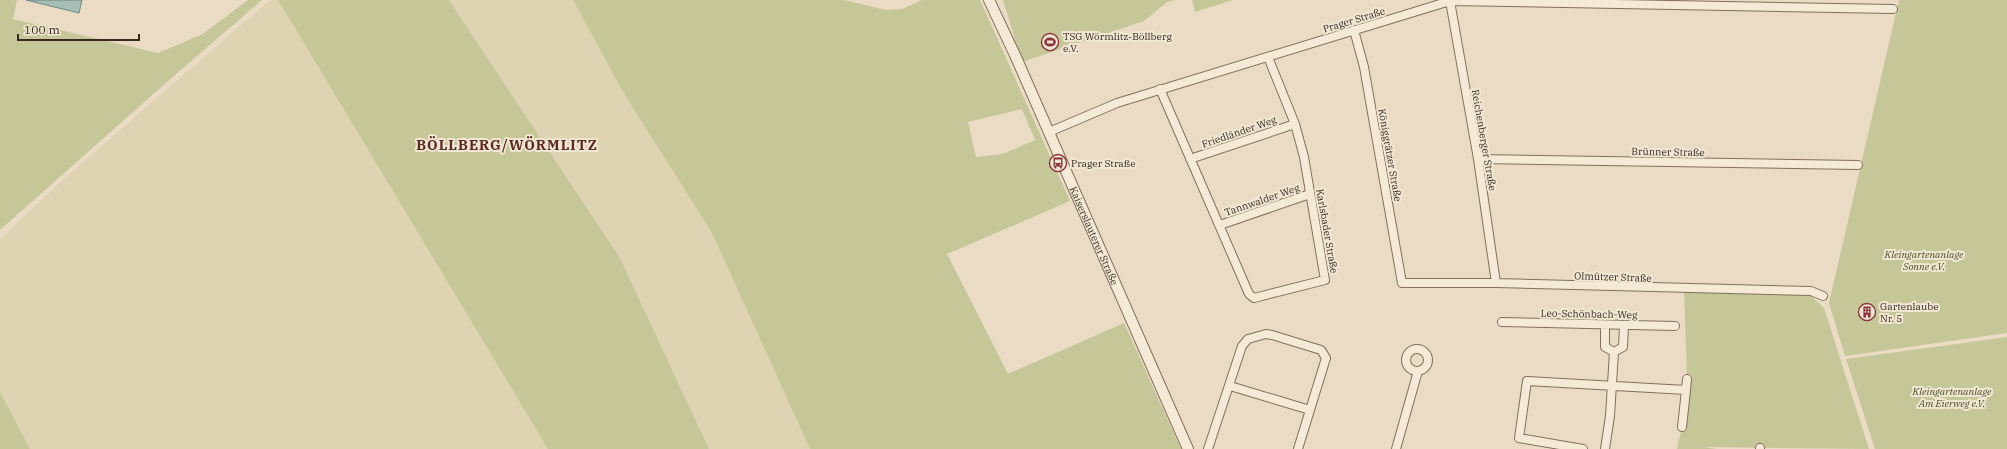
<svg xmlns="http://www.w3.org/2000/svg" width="2007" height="449" font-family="'IBM Plex Serif',serif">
	<rect width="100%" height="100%" fill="#eadcc4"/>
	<path fill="#dfd4b2" d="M270,0H278L548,449H30L0,392V239L69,174Z
		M449,0H573L623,92L712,233L810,449H709L620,258Z"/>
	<path fill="#c5c799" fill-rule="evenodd" d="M0,0H17L13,19L158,53L203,34L248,0H262L168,81L0,230Z
		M278,0H449L620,258L709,449H548Z
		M573,0H844L886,10L902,9L922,0H980L1070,201L947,254L1008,374L1124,323L1181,449H810L712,233L623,92ZM1022,109L1035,140L1003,154L976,157L968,122Z
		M1003,0H1175L1167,2L1144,21L1022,62Z
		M1192,0H1233L1195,12Z
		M1899,0H2007V333L1845,356L1829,303Z
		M1684,288L1809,294L1824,308L1869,449L1702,447L1717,449H1677L1682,427L1687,379Z
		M2007,337V449H1875L1846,359Z
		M0,392L30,449H0Z"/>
	<path fill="#a6bdb5" stroke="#6d8a81" d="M26,0H82L79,13Z"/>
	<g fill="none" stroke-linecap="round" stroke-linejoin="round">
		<g stroke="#836e5c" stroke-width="10">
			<path id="minor" d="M1450,1L1478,159L1496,283
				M1354,30L1364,67L1402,283H1496L1811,291L1823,296
				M1160,89L1249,294L1254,298L1325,280L1304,157L1295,124L1268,57
				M1049,132L1117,103L1450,1L1893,9
				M1190,159L1295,124
				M1478,159L1858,165
				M1220,225L1310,194
				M1502,322L1675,326
				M1605,325V347L1614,352
				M1406 360a11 11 0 1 1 22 0a11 11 0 1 1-22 0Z
				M1230,386L1310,410
				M1682,427L1686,390
				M1208,449L1242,346L1248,339L1266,334L1272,335L1321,350L1326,358L1298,449
				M1396,449L1418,371
				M1583,449L1519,438L1527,381L1686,390L1687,379
				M1605,449L1610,416L1614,352L1623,347L1624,325
				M1760,449V448"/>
		</g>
		<g stroke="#836e5c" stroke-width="12">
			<g id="tertiary">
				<path id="s1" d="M989,0L1015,55L1188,449"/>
			</g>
		</g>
		<use href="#minor" stroke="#f5ead6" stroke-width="8"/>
		<use href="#tertiary" stroke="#f5ead6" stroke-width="10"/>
	</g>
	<defs>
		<g id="stadium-ring" transform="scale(0.9)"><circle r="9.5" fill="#f2e7d3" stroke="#8c3239" stroke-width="1.5"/><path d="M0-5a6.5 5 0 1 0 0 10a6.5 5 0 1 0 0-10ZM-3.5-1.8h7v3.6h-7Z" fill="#8c3239"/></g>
		<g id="bus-ring" transform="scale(0.9)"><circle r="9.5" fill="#f2e7d3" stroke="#8c3239" stroke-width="1.5"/><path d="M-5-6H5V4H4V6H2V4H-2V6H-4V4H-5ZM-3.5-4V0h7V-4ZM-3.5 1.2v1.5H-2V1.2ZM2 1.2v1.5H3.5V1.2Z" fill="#8c3239"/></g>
		<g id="building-ring" transform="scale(0.9)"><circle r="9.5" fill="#f2e7d3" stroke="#8c3239" stroke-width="1.5"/><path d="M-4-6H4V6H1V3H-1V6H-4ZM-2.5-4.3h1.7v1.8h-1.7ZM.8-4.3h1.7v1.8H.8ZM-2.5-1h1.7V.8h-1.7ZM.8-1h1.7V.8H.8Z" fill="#8c3239"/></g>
	</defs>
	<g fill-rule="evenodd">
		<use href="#stadium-ring" x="1050" y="42"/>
		<use href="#bus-ring" x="1058" y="163"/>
		<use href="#building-ring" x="1867" y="312"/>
	</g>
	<g text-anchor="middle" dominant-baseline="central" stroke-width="4" stroke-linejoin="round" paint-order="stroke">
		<g font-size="10" fill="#34281f" stroke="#f2e7d3">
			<text transform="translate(1354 20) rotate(-17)">Prager Straße</text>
			<text transform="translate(1239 132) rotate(-19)">Friedländer Weg</text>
			<text transform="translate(1484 140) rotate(80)">Reichenberger Straße</text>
			<text transform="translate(1668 152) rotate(1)">Brünner Straße</text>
			<text transform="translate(1390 155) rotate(80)">Königgrätzer Straße</text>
			<text transform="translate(1262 200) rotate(-19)">Tannwalder Weg</text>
			<text transform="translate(1327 231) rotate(80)">Karlsbader Straße</text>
			<text stroke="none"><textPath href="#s1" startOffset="258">Kaiserslauterer Straße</textPath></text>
			<text transform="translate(1613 277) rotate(2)">Olmützer Straße</text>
			<text transform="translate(1589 314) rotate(1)">Leo-Schönbach-Weg</text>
		</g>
		<g font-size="10" fill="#34281f" stroke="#f2e7d3" text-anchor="start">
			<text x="1063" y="36">TSG Wörmlitz-Böllberg<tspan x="1063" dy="12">e.V.</tspan></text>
			<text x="1071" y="163">Prager Straße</text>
			<text x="1880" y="306">Gartenlaube<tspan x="1880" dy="12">Nr. 5</tspan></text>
		</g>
		<g font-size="10" font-style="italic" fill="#474f27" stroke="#f2e7d3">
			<text x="1924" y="254">Kleingartenanlage<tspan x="1924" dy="12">Sonne e.V.</tspan></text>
			<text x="1952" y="391">Kleingartenanlage<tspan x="1952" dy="12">Am Eierweg e.V.</tspan></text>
		</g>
		<g font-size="14" font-weight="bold" letter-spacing="1" fill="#5d2a22" stroke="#f2e7d3">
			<text x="507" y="145">BÖLLBERG/WÖRMLITZ</text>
		</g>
	</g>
	<path d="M18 34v6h121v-6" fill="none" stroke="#34281f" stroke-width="2"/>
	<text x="24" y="34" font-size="12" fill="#34281f" stroke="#f2e7d3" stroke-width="3" paint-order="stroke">100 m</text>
</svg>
